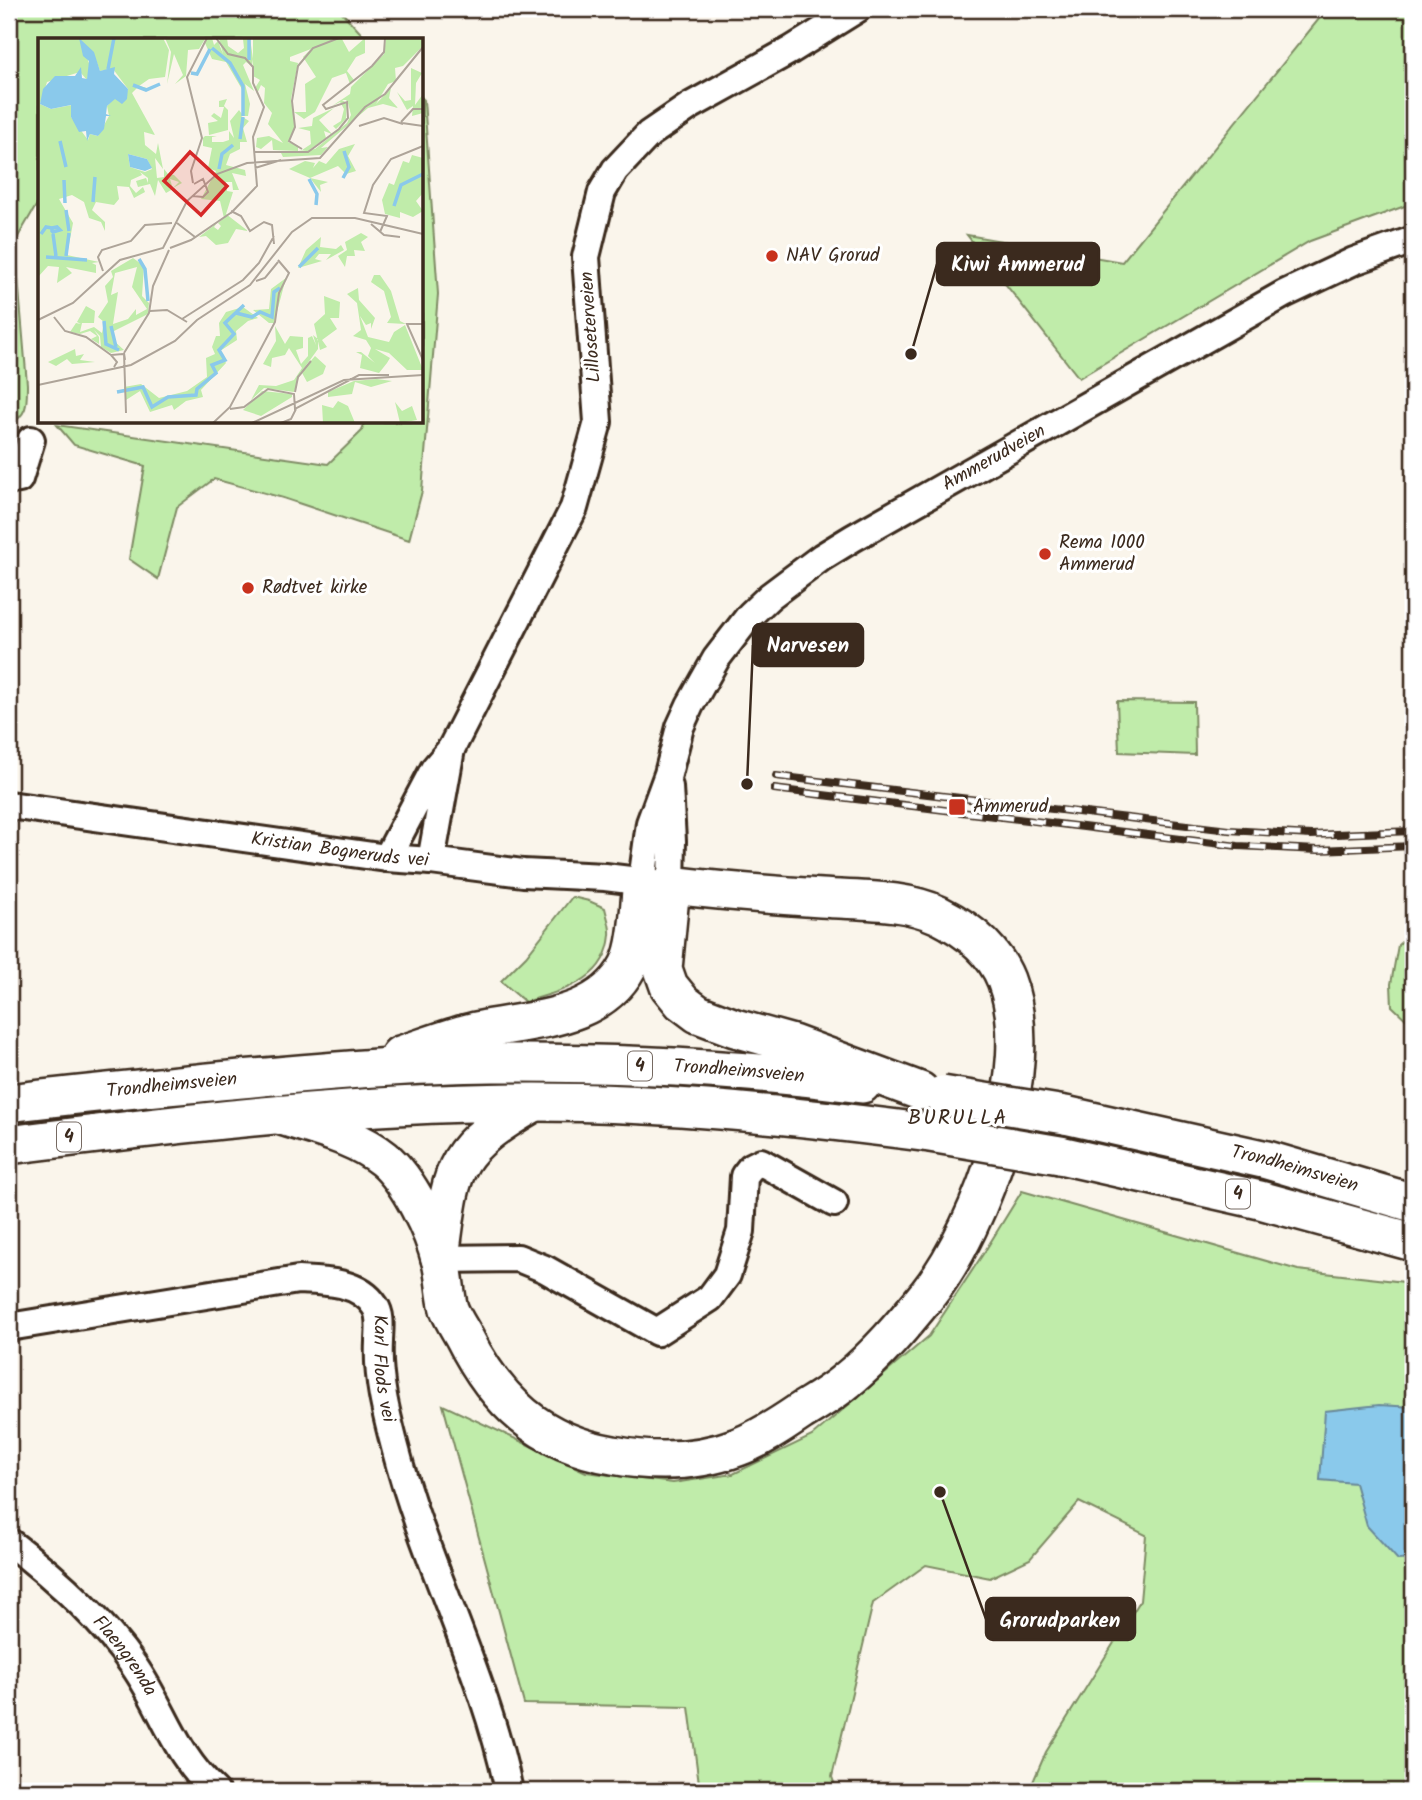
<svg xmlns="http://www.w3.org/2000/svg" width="1422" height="1800" font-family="Kalam,sans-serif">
	<rect width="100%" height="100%" fill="#faf5eb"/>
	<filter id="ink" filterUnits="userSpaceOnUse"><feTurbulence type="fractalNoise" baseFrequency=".0143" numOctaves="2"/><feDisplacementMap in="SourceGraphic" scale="14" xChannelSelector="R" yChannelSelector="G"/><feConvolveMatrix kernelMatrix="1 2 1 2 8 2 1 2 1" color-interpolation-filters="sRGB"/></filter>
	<g filter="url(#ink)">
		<path fill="#c0ecaa" stroke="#7e8b64" stroke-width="2" d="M9,9H339L367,40H40V199L15,242L27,384C27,404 28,415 9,425Z
			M1327,9H1413V203L1310,241L1079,378L967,235L1122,262Z
			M422,98L424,100L438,294L422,491L409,540L283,498L214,479L177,507L158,579L129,559L145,466L74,445L57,425L328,464L362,431L364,422H422Z
			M1117,701L1194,702L1195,755L1119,752Z
			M572,897L589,901L605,908C607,917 611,927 610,935C606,982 562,990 525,1002L501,981L526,956Z
			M1407,937H1413V1026L1392,1006L1391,984L1398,945Z
			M1022,1191L1298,1270L1413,1283V1771L1397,1791H1029L1046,1752L1140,1601L1146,1535L1079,1502L1030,1559L990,1578L926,1565L873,1603L832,1777L837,1791H700L689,1707L524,1704L443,1405L586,1472L673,1483L733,1474L812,1436L929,1336L985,1251Z"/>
		<path fill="#8ac9eb" stroke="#6a8999" stroke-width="2" d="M1379,1405L1413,1407V1559L1398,1560L1367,1526L1355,1483L1320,1480L1325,1411Z"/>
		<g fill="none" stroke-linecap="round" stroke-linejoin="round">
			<g stroke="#3b2a1e" stroke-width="32">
				<g id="minor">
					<path d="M9,480L19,479L31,440"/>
					<path d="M451,749L574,508L598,422L586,257L602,192L615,170L649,134L690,106L791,50L857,9"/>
					<path id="s1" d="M9,805L387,858L431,861L523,873L605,877L671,885L672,841L669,787"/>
					<path d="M387,858L434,769L451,749L431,861"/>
					<path id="s2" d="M642,881L650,823L668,774L680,727L690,705L716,659L750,615L770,596L822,557L853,538L1284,294L1354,261L1413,240"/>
					<path d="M440,1259L518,1258L545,1269L657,1332L710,1298L727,1275L741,1231L744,1176L751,1167L761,1162L834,1203"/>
					<path id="s3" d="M9,1327L298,1280C324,1281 359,1281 375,1306C382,1316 379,1331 379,1342C377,1378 386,1413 395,1447C425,1564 485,1672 509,1791"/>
					<path id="s4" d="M9,1542C55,1577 101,1618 134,1666C164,1709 174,1754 215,1791"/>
				</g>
			</g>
			<g stroke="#3b2a1e" stroke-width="42">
				<g id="highway">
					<path d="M400,1055C425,1047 450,1037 476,1031C529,1019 599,1021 628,966C639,944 639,906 642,881"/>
					<path id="s5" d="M9,1103C79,1094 149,1088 219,1081C310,1073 402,1064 493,1063C616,1062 740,1068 862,1084"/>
					<path id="s6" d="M1065,1115L1267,1160L1413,1203"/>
					<path d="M282,1116C315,1127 356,1136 384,1159C409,1180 433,1230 441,1262C445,1277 445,1294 449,1309C453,1319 459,1328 464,1337C496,1401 540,1443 613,1455C654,1463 698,1462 738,1447C760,1439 781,1425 800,1412C816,1402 832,1393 846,1381C877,1356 903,1325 928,1294C983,1224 1039,1066 1006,980C994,950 967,929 939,915C903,898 859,901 821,898C771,895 721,891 671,885L663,969L669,986L682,1002L698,1014L735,1028L793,1044L920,1091"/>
					<path d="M9,1145C183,1123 360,1102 535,1102C668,1102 798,1116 930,1133"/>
					<path d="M1060,1155L1260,1200L1413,1242"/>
					<path d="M440,1258C452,1166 449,1152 533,1103"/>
				</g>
			</g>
			<use href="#minor" stroke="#fff" stroke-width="26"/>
			<use href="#highway" stroke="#fff" stroke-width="37"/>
			<g stroke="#3b2a1e" stroke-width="8">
				<path id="rail" d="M776,776L1229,830L1311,835L1413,831
					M774,789L1238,846L1318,850L1413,846"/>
			</g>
			<use href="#rail" stroke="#fff" stroke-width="5" stroke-dasharray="16" stroke-linecap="butt"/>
			<g stroke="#3b2a1e" stroke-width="42" stroke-linecap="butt">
				<path id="highway-bridge" d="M942,1095L1065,1115
					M930,1133L1060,1155"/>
			</g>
			<use href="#highway-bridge" stroke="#fff" stroke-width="37"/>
		</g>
	</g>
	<g fill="#c8321e" stroke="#fff" stroke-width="2.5">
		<circle cx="772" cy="256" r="7"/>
		<circle cx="1045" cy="554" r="7"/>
		<circle cx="248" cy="588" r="7"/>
		<rect x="948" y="798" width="18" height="18" rx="3.5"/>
	</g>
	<g text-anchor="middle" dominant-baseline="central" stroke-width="6" stroke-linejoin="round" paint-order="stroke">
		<g fill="#fff" stroke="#766a62" stroke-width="2">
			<rect x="628" y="1051.5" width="24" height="29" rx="5"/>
			<rect x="57" y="1122.5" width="24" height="29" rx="5"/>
			<rect x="1226" y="1179.5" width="24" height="29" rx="5"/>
		</g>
		<g font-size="18" font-weight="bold" fill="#3b2a1e">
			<text x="640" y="1066">4</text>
			<text x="69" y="1137">4</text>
			<text x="1238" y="1194">4</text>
		</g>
		<g font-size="19" fill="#3b2a1e" stroke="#fff" text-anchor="start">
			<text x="786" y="256">NAV Grorud</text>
			<text x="1059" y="543">Rema 1000<tspan x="1059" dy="22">Ammerud</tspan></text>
			<text x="262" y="588">Rødtvet kirke</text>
			<text x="973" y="807">Ammerud</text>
		</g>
		<g font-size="19" fill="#3b2a1e" stroke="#fff">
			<text transform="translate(591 327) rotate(-94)">Lilloseterveien</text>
			<text stroke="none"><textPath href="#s2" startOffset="583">Ammerudveien</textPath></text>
			<text stroke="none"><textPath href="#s1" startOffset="334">Kristian Bogneruds vei</textPath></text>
			<text stroke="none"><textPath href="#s5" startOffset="732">Trondheimsveien</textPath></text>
			<text stroke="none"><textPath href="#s5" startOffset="164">Trondheimsveien</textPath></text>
			<text stroke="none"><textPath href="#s6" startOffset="236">Trondheimsveien</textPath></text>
			<text stroke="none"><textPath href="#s3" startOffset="441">Karl Flods vei</textPath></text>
			<text stroke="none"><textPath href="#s4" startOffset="163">Flaengrenda</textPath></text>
		</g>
		<g font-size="21" letter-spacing="2" fill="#3b2a1e" stroke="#fff">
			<text x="958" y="1118">BURULLA</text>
		</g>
	</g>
	<g transform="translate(38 38)">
		<rect width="385" height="385" fill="#faf5eb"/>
		<path d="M0,0H125L131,12L127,39L111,41L101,48L113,51L99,50L94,55L117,97L106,94L107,107L118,116L120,105L125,131L117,120L119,140L126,139V131L130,136L136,137L144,145L135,150L141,144L132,141L135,151L128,155L120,142L117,158L112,146L100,149L98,143L108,140L110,145V140L102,134L104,137L93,142L92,148L98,155L105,149L107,154L96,160L91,149L79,148L81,161L76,167L58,164L54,172L67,184V193L63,184L51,180L46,164L34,157L21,161L35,185L29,217L61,224L54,225L58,227V235L28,229L34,235L19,245L21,229L10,228L0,239ZM45,8L55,14L62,33L75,31L90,51L84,65L77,60L69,68L71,78L60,98L52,96L50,102L33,79L34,67L13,71L2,66L9,44L42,34L49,42L52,28ZM90,116L109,121L114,131L107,134L92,129ZM127,0L167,1L161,11L150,12L148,38L137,46L145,37L136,16L129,46L133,14ZM169,0H174L176,7L180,3L185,16L181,0H189L190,8L200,15L206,10L205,1L212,0L215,21L214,28L208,24L205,27L216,53L207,46L212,66L210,78H203L211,83L205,90L209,104H202V111L192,116L188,127L207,132L208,138L194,135L201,152H195L194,144H188L189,153L195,154L188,176L210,193L198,191L190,205L178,207L168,198L161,199L179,185L176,189L180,192L183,188L180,185L186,180L182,163L163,161L178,133L170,130L174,110L165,108V100L167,98H179L174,99V104H185L191,102V93L196,100L192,83L201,72L204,76L205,53L188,24L174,21L167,5ZM215,0H308L304,1L311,14L327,0V15L318,19L309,33L316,42L312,46L308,35L294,40L277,74L266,81L256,74H268L267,46L278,39L265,19L273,11L252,19V23L260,25L253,61L257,88L250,104L260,108V113L235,112L234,102L223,111L218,109L219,100L231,98L245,105L230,86L234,75L226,65L227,50L223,47L219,56L217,50L222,42L215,38ZM348,0H385V8L365,28L357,30L358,43L350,46L338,66L353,50L351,60L360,70L345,66L330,70L283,110L290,109L283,117L245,119L243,115L277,111L309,85L313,77L310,65L308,62H304L309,65L308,81L298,91L295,88L303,83L306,71L302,64L294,68L312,56L313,49L346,16ZM373,30L384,35L378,45L377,67L385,56V75L374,78L375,68L369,72L359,54L367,63L373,62ZM189,61L186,68L190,72V92L171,97L170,85L180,83L173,78L176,75L183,80L186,69H181V63ZM296,70L281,82L294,96L286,93L288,100L271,112H264L273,106L272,93L260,90L274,88L275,80ZM317,106L310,118L318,133L308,136L300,128L272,140L290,144L282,147L283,154L272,140L251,131L267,123L277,125L275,130L281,123L288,126L301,111ZM374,117L385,120V155L378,163L385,173L375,179L362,174V180L347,176L344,162L351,145L356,147L365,123L371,125ZM323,195L330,199L323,204L327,213L316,212L317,218H309L307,229L300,218L309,212L307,204ZM283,199L282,209L298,211L303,207L306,212L288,222L293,216H281L277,221L284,223L260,230L268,212ZM95,220L106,228L104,258L111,265L110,276L74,294L75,302L86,312L73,315L63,309L62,298L56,292L61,299V306L53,301L59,298L52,293L42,296L32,294L38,285L43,286L39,284L48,268L57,273L56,285H44L42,294L56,289L64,295L66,284L60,279L70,264L67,248L75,239L73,233ZM99,229L94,249L109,271L98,277V271L90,281L75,286L80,254L73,257L77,235ZM336,237H342L353,253L362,283L368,286L349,285L353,279L346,253L333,244ZM248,240L236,285H231L215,272L231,271L233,251ZM320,250L321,262L337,280L333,291V285L328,287L322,278L330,299L351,304L356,294L367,287L385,332H369L351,315L337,311L352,320L349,325L341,335L322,330L324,317L318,314H323L337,325L330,318L333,310L328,302L315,298L323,292L319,265L309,256ZM286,258L302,264L301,280H292L299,291L284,302L289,309L282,312L276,286L287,276ZM205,269L220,280L210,283L198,293L199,302L182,313L188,325L163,352L165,359L148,363L136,372L134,367L112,374L102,353L88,362L86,349L103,346L121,360L149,353L169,339L168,320L177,316L174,309L178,298H182L181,285L188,274ZM237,288L247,306L252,298L265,299V310L258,312L263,326L270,318V300L274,298L278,307L275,297L280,301V311L264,333L277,318L288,328L285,336L269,344L263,333L256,354L226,350L213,362L221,347L238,348L256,342L264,330L251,310L247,317L234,320L233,329L225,326L238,303ZM37,311L38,318L46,316L42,322L57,324L34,326L29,321L18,328L10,324ZM316,343L339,341L354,343L333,349L317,344L314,356L290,359V354ZM224,353L254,356V359L223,378L205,372ZM300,363L310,368L317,385H285L284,367L295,370ZM357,364L364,373L374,368L379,382L362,385Z" fill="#c0ecaa" fill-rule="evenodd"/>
		<path d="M41,0L56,14L62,33L77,29L76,36L90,51L89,61L84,66L77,61L69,68L68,76L73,78H68L66,91L60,98L52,96L49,103L48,93L41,94L33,79V67L13,71L2,66L5,51L17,38H37L43,29L44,40L49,41L51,23L45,18ZM90,116L109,121L114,130L107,133L92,129Z" fill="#8ac9eb"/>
		<path fill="none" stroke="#8ac9eb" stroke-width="3.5" d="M211,0V22M174,10L192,25L205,48V78M70,31L76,0M153,35L159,36L172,11M95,47L108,52L122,46M202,101L205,79M22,103L28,129M181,131L184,116L195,107M305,140L311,129L306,113M271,141L279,156L278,167M26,142L27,165M55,164L57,139M356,168L363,147L385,136M28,172L31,193M3,196L8,189L14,190L19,189L22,192L15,194L14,193V189M15,196L18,218M28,218L31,195M8,219L49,222M101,221L107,231L110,263M261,229L280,210M198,275L214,279L222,274L234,279L236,254L242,250M66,283L68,306L81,312M73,288L78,309M79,354L105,349L114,369L130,359L158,357L159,351L178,335L174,327L187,322L181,312L196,296L187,285L206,267"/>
		<path fill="none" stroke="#aea499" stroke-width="2" d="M178,0L190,16L207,20L215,29V45L226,69L215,99L219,148L193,175M363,84L375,71H385M364,85L385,88M321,88L346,80L365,86M264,111L251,103L257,89L254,63L260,28L275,10L301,0M217,114H270L301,91L310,80L309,64L288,71L285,67L334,28L346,14L347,0M217,130L243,122M155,145L153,133L164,100L149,39L169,0M154,158L165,159L170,154L165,141L156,146M193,173L203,178L212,193L226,184L234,187L236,206M139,185L157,199M333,186L346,197L362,199M342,194L349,178L326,175L335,147L353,121L385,108M132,210L153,202L194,174M65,233L60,219L64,212L93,203L107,187L134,185M218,243L227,240L240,224M112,273L129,272L149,284M111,275L115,248L131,212M16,279L27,293L48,299L73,317M144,281L205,242L221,225L236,198M0,282L35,265L82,222L125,210L149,163L179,136L209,125L282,120L327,69L347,56L385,9M385,286H369L385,322M86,315L111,275M87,322L86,315L88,375M76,329L79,324L73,317L85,316M0,347L93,327L137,303L159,282L212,247L254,194L274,180H317L385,196M257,354L260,339L273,323M192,371L206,369L230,351L256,356L257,371L321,337H351M175,385L192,369L237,284L241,255L251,235L240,222M214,385L306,342L385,337M243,385L253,381L258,371"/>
		<path fill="#d62828" fill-opacity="0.15" stroke="#d62828" stroke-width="3.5" d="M152,114L189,148L163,177L126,143Z"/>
		<rect width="385" height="385" fill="none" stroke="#3b2a1e" stroke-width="3.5"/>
	</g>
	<path fill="none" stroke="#3b2a1e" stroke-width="2.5" d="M911 354L937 264M747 784L753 645M940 1492L986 1619"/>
	<g fill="#3b2a1e" stroke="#fff" stroke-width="2.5">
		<circle cx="911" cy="354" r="7"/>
		<circle cx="747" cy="784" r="7"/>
		<circle cx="940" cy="1492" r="7"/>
	</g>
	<g fill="#3b2a1e" stroke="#3b2a1e" stroke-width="2.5">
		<rect x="937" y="243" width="162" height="42" rx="7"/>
		<rect x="753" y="624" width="110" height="42" rx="7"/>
		<rect x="986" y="1598" width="149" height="42" rx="7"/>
	</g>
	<g font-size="21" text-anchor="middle" font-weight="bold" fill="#fff">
		<text x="1018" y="271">Kiwi Ammerud</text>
		<text x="808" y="652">Narvesen</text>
		<text x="1060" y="1627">Grorudparken</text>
	</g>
	<rect width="1422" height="1800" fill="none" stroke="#fff" stroke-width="35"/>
	<rect x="18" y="18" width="1387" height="1765" fill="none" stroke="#3b2a1e" stroke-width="2.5" filter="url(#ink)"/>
</svg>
